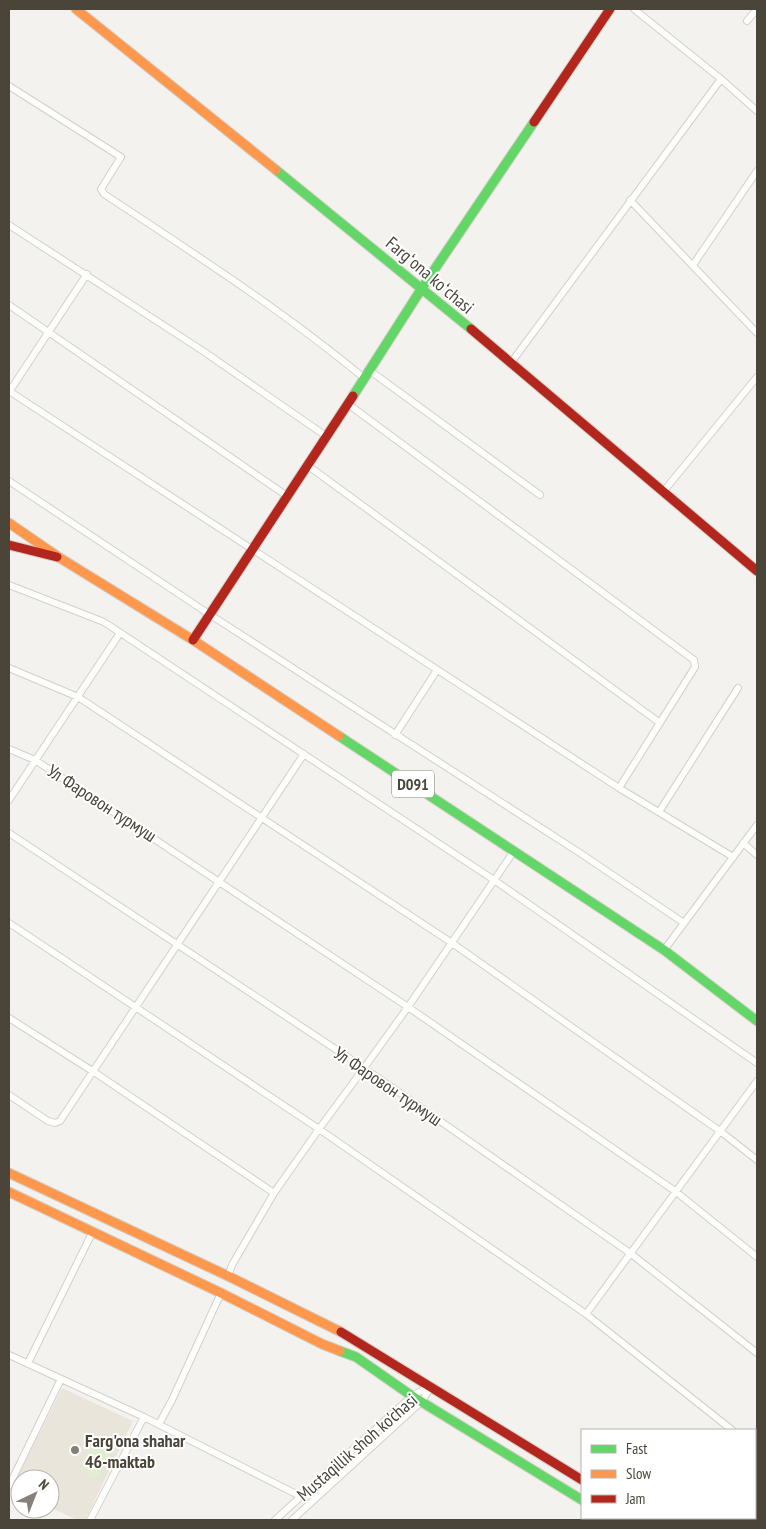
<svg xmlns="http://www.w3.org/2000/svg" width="766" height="1529" font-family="'PT Sans Narrow',sans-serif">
	<rect width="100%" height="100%" fill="#f4f2ee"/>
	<path fill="#eae5da" d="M62,1388L133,1421L85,1520H77L50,1507V1479H20V1492L12,1488Z"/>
	<path fill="#e1eecf" d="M97,1434L115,1443L98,1477L80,1469Z"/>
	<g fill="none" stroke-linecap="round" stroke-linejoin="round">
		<g stroke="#d2d0cb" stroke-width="8">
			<path id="street" d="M634,9L721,79L757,111
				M747,21L757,9
				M9,86L121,157L101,189L104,194C193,253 282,310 364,378
				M630,200L757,333
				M9,225L203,351L326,436
				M693,265L757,171
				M9,305L287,496
				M510,364L721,79
				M369,370L540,495
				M9,391L619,788L733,857
				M9,392L87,274
				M348,404L694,660L695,667L619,788
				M307,465L660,723
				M9,481L209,614L580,853L684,923
				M663,492L757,377
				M9,585L104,622L494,880L757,1063
				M9,668L78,697L452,943L720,1131L757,1160
				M395,735L437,670
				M9,749L35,760L408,1007L675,1191L757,1257
				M9,800L120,633
				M659,812L738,688
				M9,833L364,1068L630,1253L757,1353
				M743,843L757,855
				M9,923L319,1129L586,1314L732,1430
				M664,950L757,825
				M9,1018L94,1072L274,1193
				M9,1095L48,1121L55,1123L60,1121L304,754
				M228,1276L232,1265L274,1193L319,1129L364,1068L408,1007L514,851
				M586,1314L757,1081
				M9,1355L144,1417
				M28,1363L93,1231
				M159,1424L172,1400L221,1293
				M755,1448L757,1450
				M9,1486L61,1379
				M90,1520L144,1417L300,1496
				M275,1520L412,1396L431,1386
				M292,1520L422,1401L431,1387"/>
		</g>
		<g stroke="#d3cfc5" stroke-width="11">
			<path id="fast" d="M276,170L471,329
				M353,396L422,288L534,122
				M339,736L664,950L757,1021
				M340,1351L356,1357L412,1396L582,1500"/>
		</g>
		<g stroke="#d3cfc5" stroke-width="11">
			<path id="slow" d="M76,9L276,170
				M9,523L60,558L193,640L339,736
				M9,1173L228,1276L341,1332
				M9,1192L221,1293L322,1344L340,1351
				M644,1518L648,1520"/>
		</g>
		<g stroke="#d3cfc5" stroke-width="11">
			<path id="jam" d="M534,122L610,9
				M471,329L757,571
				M9,545L57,557
				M193,640L353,396
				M341,1332L582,1480
				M610,1518L614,1520"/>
		</g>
		<use href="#street" stroke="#fdfdfc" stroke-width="6"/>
		<use href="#fast" stroke="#63d668" stroke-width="9"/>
		<use href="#slow" stroke="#ff974d" stroke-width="9"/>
		<use href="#jam" stroke="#b3261e" stroke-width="9"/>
	</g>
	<circle fill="#868178" stroke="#fff" stroke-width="2" cx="75" cy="1450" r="5"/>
	<g text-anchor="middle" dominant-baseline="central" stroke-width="4" stroke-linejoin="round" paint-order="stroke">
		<rect fill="#fff" stroke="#817c74" stroke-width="1" x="392" y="770.5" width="42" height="27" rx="4"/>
		<g font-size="16" font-weight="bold" fill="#4b4439">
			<text x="413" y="784">D091</text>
		</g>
		<g font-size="18" fill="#4b4439" stroke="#fff">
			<text transform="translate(430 275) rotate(40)">Fargʻona koʻchasi</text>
			<text transform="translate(102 803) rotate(33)">Ул Фаровон турмуш</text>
			<text transform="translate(388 1086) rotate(34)">Ул Фаровон турмуш</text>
			<text transform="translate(357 1447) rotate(-41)">Mustaqillik shoh ko'chasi</text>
		</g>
		<g font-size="18" font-weight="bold" fill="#4b4439" stroke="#fff" text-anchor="start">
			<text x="85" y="1440">Farg'ona shahar<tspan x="85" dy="21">46-maktab</tspan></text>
		</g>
	</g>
	<rect width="766" height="1529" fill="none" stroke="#4b4439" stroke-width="20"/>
	<rect x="581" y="1429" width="175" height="90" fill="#ffffff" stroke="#b7b4b0"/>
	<rect x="591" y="1445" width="25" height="8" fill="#63d668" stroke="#b7b4b0"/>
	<text x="626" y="1454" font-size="15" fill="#4b4439">Fast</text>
	<rect x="591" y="1470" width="25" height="8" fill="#ff974d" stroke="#b7b4b0"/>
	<text x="626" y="1479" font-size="15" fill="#4b4439">Slow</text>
	<rect x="591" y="1495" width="25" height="8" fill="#b3261e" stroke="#b7b4b0"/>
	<text x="626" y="1504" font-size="15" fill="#4b4439">Jam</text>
	<g transform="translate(35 1494) rotate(43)"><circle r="24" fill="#ffffff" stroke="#b7b4b0"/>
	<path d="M0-4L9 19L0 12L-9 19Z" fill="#868178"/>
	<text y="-8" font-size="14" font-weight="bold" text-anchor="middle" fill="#4b4439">N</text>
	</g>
</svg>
